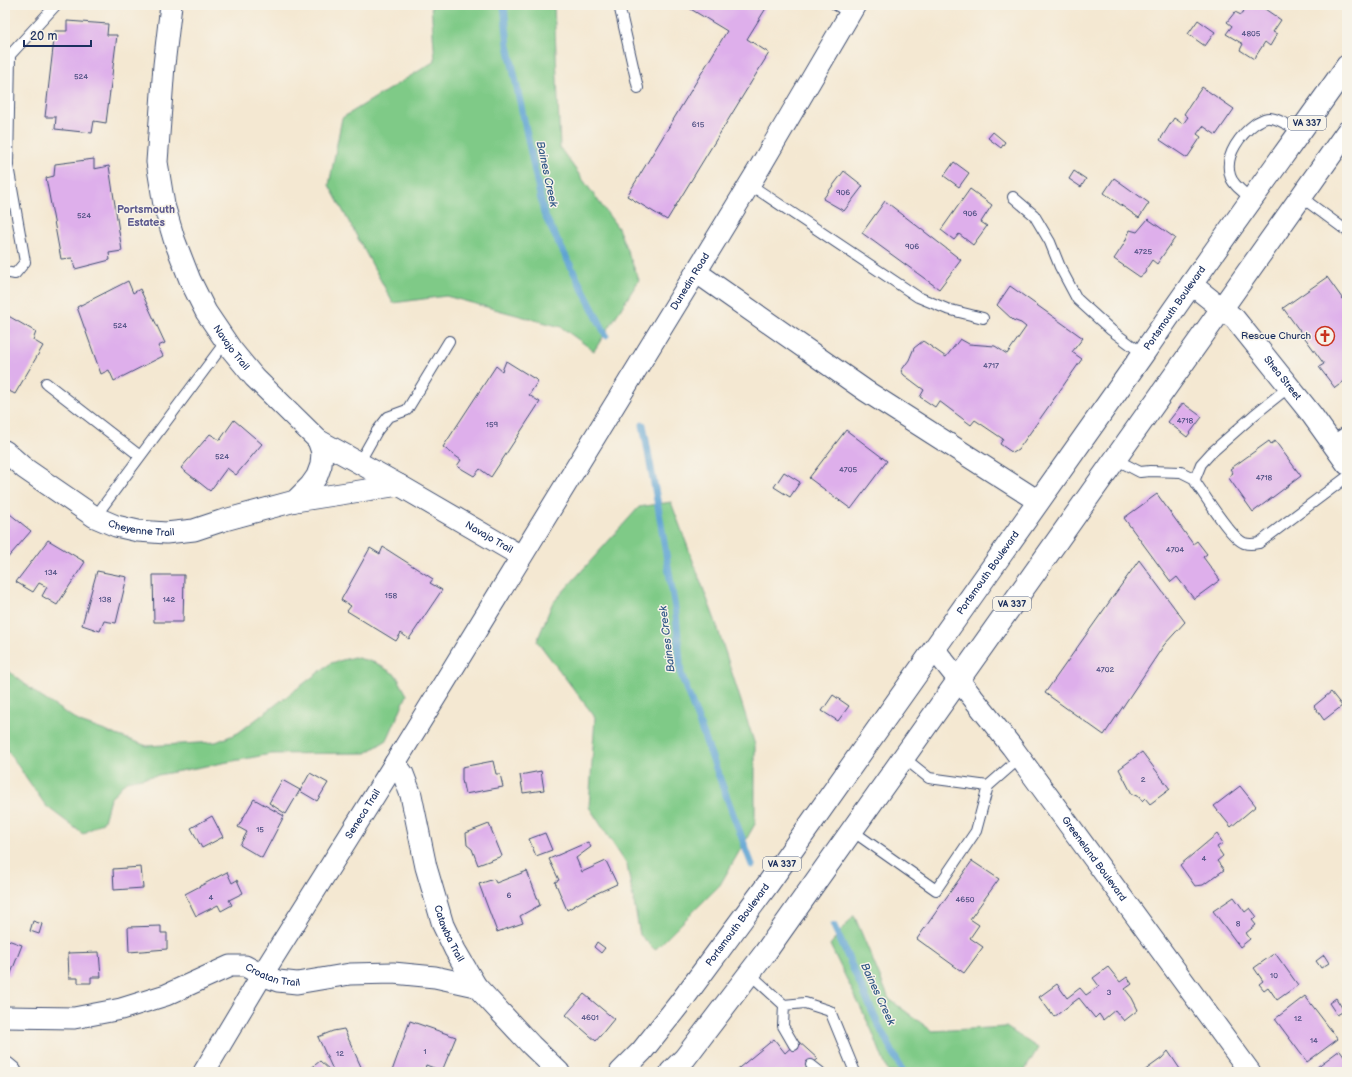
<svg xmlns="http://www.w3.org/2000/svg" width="1352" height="1077" font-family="'Balsamiq Sans',sans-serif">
	<rect width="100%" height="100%" fill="#f7f3e8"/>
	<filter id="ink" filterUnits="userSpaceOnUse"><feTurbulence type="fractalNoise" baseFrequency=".025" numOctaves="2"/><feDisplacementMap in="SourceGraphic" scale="8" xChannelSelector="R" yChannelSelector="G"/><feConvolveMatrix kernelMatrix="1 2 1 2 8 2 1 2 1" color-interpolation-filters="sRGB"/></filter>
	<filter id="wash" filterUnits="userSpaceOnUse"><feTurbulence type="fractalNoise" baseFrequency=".012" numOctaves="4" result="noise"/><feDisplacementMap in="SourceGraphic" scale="16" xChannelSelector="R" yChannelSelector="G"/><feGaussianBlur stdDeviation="0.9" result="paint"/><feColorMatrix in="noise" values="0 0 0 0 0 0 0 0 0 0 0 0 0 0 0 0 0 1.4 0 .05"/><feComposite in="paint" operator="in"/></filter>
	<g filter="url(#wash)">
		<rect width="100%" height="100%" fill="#f4e8d2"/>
		<path fill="#7fca87" stroke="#4d7c72" d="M431,5H554L560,148L618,228L639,280L594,351L561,327L446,296L393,303L329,185L342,118L435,61Z
			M671,502L715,620L755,745V824L720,885L655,950L640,935L627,865L589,807L595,717L537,641L552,604L639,507Z
			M354,657L376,663L396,675L407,695L387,740L366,753L271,754L126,781L110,799L104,821L83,834L46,806L5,747V668L41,697L80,722L147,746L216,742L238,733L331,663Z
			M854,915L889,999L932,1031L1006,1027L1038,1048L1024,1072H888L872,1031L830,945Z"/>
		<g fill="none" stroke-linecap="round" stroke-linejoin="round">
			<path stroke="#5da3d3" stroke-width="7" d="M504,5L508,45L544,214L606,335
				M643,425L657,500L676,614L681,674L752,865
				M834,926L878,1024L903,1072"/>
		</g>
		<g id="blocks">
			<path fill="#deafeb" d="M684,5H768L747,39L769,53L667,220L627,196L727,31Z
				M1248,5H1259L1281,20L1273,32L1277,34L1270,46L1265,42L1254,59L1240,50L1243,44L1226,34L1232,26L1227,22L1235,12L1241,15Z
				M1198,20L1215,32L1205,46L1188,34Z
				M67,21L108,24L107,35H117L106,123L94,121L92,133L55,129L56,117H45L55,31H67Z
				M1202,87L1234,109L1216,135L1203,126L1197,134L1201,137L1187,158L1160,140L1174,118L1183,124L1188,117L1184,114Z
				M993,132L1005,142L1001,148L988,138Z
				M94,159V169L109,166L122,251L109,253L110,260L75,269L72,258L61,259L46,178L54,176L55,164Z
				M954,162L969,173L959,187L944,176Z
				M844,171L863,186L844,211L823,199Z
				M1074,171L1086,179L1081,187L1069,179Z
				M1114,178L1149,203L1139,218L1104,193Z
				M970,189L992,205L981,222L987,226L973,245L959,234L954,240L941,230Z
				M885,201L961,260L939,289L862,233Z
				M1148,219L1175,238L1157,264L1152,260L1146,269L1145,273L1140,277L1114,259L1124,244L1130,230L1137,232Z
				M1327,277L1347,305V379L1335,388L1319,367L1324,364L1283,308Z
				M128,281L133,293L140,289L165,343L158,346L163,356L114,381L109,370L101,374L77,307Z
				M1010,286L1083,338L1072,352L1082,359L1018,450L1013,453L1000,444L1003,439L975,420L971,425L939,401L935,407L920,397L924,390L904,375L901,371L909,360L914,348L923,341L946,357L960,339L969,344L995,346L1007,354L1026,327L1021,323L1013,320L997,305Z
				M5,314L36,332L33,340L43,346L15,394L5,389Z
				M506,361L538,381L529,395L540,402L491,477L480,469L474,476L457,466L461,460L443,447L496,366L502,371Z
				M1183,403L1202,417L1187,437L1168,422Z
				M234,420L262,444L236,475L227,468L210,491L181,468L210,434L220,440Z
				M846,430L887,461L851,509L809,478Z
				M1269,441L1271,444L1275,441L1301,476L1253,512L1228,477L1233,473L1230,469Z
				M784,472L800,482L790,497L774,487Z
				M1157,494L1193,544L1197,541L1207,554L1203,557L1220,580L1194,599L1177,577L1171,582L1124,518Z
				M5,510L31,531L5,561Z
				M48,540L85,562L57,605L42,596L47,587L39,583L33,592L16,582Z
				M383,547L433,579L430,583L442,590L409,639L401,633L396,641L347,611L351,606L341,600L370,548L380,554Z
				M1139,560L1185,622L1164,645L1104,735L1045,693Z
				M97,571L127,577L116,623L104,621L100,631L82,625Z
				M153,575H184L183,622H154Z
				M1331,692L1342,706L1324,720L1314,706Z
				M833,695L849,706L838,721L822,711Z
				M1142,752L1170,789L1150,804L1145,798L1142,801L1139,797L1132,794L1119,769Z
				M493,761L496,774H500L503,787L465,794L462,780V767Z
				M541,771L544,790L523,793L520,775Z
				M310,773L328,783L317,801L300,791Z
				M282,780L300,790L286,814L269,803Z
				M1240,786L1256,806L1231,827L1214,806Z
				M254,799L284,816L262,858L240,845L247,832L238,827Z
				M212,816L223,837L202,848L191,828Z
				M489,824L502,856L478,865L472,849L467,845L466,833Z
				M545,833L552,850L536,856L529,839Z
				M1217,834L1223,843L1217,847L1223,856L1217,861L1224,870L1203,885L1195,886L1180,865Z
				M588,842L591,847L576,858L582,872L606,861L617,884L593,895L567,910L555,882L559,880L549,859Z
				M972,861L999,879L970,919L979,925L970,938L983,947L964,973L917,939Z
				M141,867L143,888L114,890L113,869Z
				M527,871L540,905L520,916L523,923L497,932L479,884L494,879L496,883Z
				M227,872L232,883L237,880L243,893L229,900L232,905L221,911L218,905L196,916L185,894Z
				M1234,897L1245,912L1250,908L1257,917L1252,920L1256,925L1246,933L1250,939L1240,947L1213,911Z
				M33,921L42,924L39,934L30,931Z
				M161,926V933H167V949L129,952L128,927Z
				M5,939L22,945L10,976L5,973Z
				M597,942L605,948L601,953L594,947Z
				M99,952L101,977H91V983H78V978H69L68,953Z
				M1275,953L1298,985L1277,1000L1268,987L1264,990L1259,984L1263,981L1254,968Z
				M1324,955L1329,963L1321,968L1316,961Z
				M1108,967L1120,982L1127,977L1132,984L1125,989L1132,998L1138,1010L1124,1021L1115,1010L1103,1020L1099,1014L1095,1018L1079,998L1054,1017L1039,997L1057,984L1067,998L1080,988L1086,995L1099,986L1093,978Z
				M584,994L614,1019L596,1041L566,1015Z
				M1305,996L1338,1039L1307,1062L1275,1019Z
				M1336,998L1344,1011L1337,1015L1329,1003Z
				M410,1021L456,1037L442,1071L426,1065L424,1072H397L392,1071Z
				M344,1029L362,1069L354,1072H334L318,1037L333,1031Z
				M774,1039L785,1053L798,1041L818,1059L802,1072H734Z
				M1340,1050L1347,1060V1072H1320L1317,1067Z
				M1168,1051L1182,1072H1145L1144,1071L1162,1058Z
				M320,1061L332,1072H312L310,1069Z"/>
		</g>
	</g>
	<g filter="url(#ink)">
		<use href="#blocks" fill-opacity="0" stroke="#3c4b6f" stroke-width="1"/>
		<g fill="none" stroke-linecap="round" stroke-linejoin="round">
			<g stroke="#3c4b6f" stroke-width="12">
				<path id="lane" d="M619,5L638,88
					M836,5L850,13
					M749,184L918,297L947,309L983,318
					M1013,197L1034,215L1050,242L1060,267L1077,299L1111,330L1143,354
					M1301,197L1347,231
					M1252,200C1245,193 1232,185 1230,175C1224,155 1241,134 1256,123C1260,121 1265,117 1270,118C1278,118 1293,128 1301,132
					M5,272L15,274L25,262L8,166L10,55L56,5
					M46,383L140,456
					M1290,386L1254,415L1211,453L1201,464L1195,479L1196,483C1206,497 1230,537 1244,543C1250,545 1254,544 1259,543L1347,477
					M1331,442L1347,431
					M1115,459L1140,472L1150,471L1181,472L1195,479
					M359,463L377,431L388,417L407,410L449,341
					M95,517L226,341
					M903,757L929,778L988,786L1020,758
					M851,830L936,890L976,831L988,786
					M749,973L784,1005L805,1003L830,1011L855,1072
					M784,1005L783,1026L794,1045
					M811,1065L820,1072"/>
			</g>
			<g stroke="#3c4b6f" stroke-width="23">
				<g id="street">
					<path id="s1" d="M171,5L164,65L157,162L164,205L174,239L190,280L206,312L231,349L254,377L318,440L399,485L521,556"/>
					<path d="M696,272L866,391L1038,501"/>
					<path id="s2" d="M1191,284L1235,319L1312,415L1347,464"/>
					<path id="s3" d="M5,451L24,468L95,517L116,526L138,531L166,533L194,530L221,521L295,501L310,486L317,476L321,465L322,452L318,440"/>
					<path d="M295,501L399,485"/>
					<path id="s4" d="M934,649L1012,747L1250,1072"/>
					<path id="s5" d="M395,763L403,774L411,795L426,867L443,925L455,950L476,986L531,1045L559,1072"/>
					<path id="s6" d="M5,1017L74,1018L121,1009L166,995L230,966H245L262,975L278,981L297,983L350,974L393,973L435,977L476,986"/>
					<path d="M5,1067L11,1072"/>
					<path id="s7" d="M204,1072L262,975L395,763L696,272L760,167L855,5"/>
				</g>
			</g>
			<g stroke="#3c4b6f" stroke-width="24">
				<g id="primary">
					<path id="s8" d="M621,1072L642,1051L680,1003L768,884L1143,354C1209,257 1279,162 1347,66"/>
					<path d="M671,1072L685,1058L765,953L1347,132"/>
				</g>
			</g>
			<use href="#lane" stroke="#fff" stroke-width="10"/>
			<use href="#street" stroke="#fff" stroke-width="21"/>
			<use href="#primary" stroke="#fff" stroke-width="22"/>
		</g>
	</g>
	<defs>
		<g id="church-ring" transform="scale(1)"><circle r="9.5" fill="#f7f3e8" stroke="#c8321e" stroke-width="1.5"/><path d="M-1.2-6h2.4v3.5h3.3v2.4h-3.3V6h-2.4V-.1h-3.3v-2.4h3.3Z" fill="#c8321e"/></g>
	</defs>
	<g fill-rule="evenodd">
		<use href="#church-ring" x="1325" y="336"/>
	</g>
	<g text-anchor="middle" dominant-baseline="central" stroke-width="3" stroke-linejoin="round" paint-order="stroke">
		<g font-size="8" fill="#4c4f81">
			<text x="1251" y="33">4805</text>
			<text x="81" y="76">524</text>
			<text x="698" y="124">615</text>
			<text x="843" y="192">906</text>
			<text x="970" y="213">906</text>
			<text x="84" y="215">524</text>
			<text x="912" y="246">906</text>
			<text x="1143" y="251">4725</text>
			<text x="120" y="325">524</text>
			<text x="991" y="365">4717</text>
			<text x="1185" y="420">4718</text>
			<text x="492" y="424">159</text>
			<text x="222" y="456">524</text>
			<text x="848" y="469">4705</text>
			<text x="1264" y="477">4718</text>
			<text x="1175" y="549">4704</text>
			<text x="51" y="572">134</text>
			<text x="391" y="595">158</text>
			<text x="105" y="599">138</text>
			<text x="169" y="599">142</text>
			<text x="1105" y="669">4702</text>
			<text x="1143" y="779">2</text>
			<text x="260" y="829">15</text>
			<text x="1204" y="858">4</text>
			<text x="509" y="895">6</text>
			<text x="211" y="897">4</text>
			<text x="965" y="899">4650</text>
			<text x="1238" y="923">8</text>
			<text x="1274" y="975">10</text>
			<text x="1109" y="992">3</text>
			<text x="590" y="1017">4601</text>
			<text x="1298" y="1018">12</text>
			<text x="1314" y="1040">14</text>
			<text x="425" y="1051">1</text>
			<text x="340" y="1053">12</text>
		</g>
		<g fill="#f7f3e8" stroke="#5d6a87" stroke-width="1">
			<rect x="1288" y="116" width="38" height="14" rx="3"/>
			<rect x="993" y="597" width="38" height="14" rx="3"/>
			<rect x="763" y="857" width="38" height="14" rx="3"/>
		</g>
		<g font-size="9" font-weight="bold" fill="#1b2f5e">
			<text x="1307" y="123">VA 337</text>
			<text x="1012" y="604">VA 337</text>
			<text x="782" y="864">VA 337</text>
		</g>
		<g font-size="10" fill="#1b2f5e" stroke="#f7f3e8">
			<text stroke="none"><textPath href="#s7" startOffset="928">Dunedin Road</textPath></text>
			<text stroke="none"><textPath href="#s8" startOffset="944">Portsmouth Boulevard</textPath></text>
			<text stroke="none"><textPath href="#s1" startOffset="360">Navajo Trail</textPath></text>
			<text stroke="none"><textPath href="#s2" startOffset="132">Shea Street</textPath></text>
			<text stroke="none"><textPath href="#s3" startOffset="160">Cheyenne Trail</textPath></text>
			<text stroke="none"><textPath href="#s1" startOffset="684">Navajo Trail</textPath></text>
			<text stroke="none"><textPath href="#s8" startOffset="620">Portsmouth Boulevard</textPath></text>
			<text stroke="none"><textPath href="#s7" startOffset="303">Seneca Trail</textPath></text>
			<text stroke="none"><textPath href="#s4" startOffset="264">Greeneland Boulevard</textPath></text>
			<text stroke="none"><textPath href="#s8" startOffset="188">Portsmouth Boulevard</textPath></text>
			<text stroke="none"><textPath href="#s5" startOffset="180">Catawba Trail</textPath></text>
			<text stroke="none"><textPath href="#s6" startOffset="279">Croatan Trail</textPath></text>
		</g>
		<g font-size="10" fill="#1b2f5e" stroke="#f7f3e8" text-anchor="end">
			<text x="1311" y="336">Rescue Church</text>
		</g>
		<g font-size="11" font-style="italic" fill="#325887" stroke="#f7f3e8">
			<text transform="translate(547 174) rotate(78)">Baines Creek</text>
			<text transform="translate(667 639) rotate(-97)">Baines Creek</text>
			<text transform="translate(878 994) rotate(65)">Baines Creek</text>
		</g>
		<g font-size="11" font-weight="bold" fill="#5f5c8f" stroke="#f7f3e8">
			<text x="146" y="209">Portsmouth<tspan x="146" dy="13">Estates</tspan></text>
		</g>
	</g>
	<rect width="1352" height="1077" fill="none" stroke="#f7f3e8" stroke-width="20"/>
	<path d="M24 40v6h67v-6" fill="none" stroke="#1b2f5e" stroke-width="2"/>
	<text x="30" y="40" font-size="12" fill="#1b2f5e" stroke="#f7f3e8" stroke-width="3" paint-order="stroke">20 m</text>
</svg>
